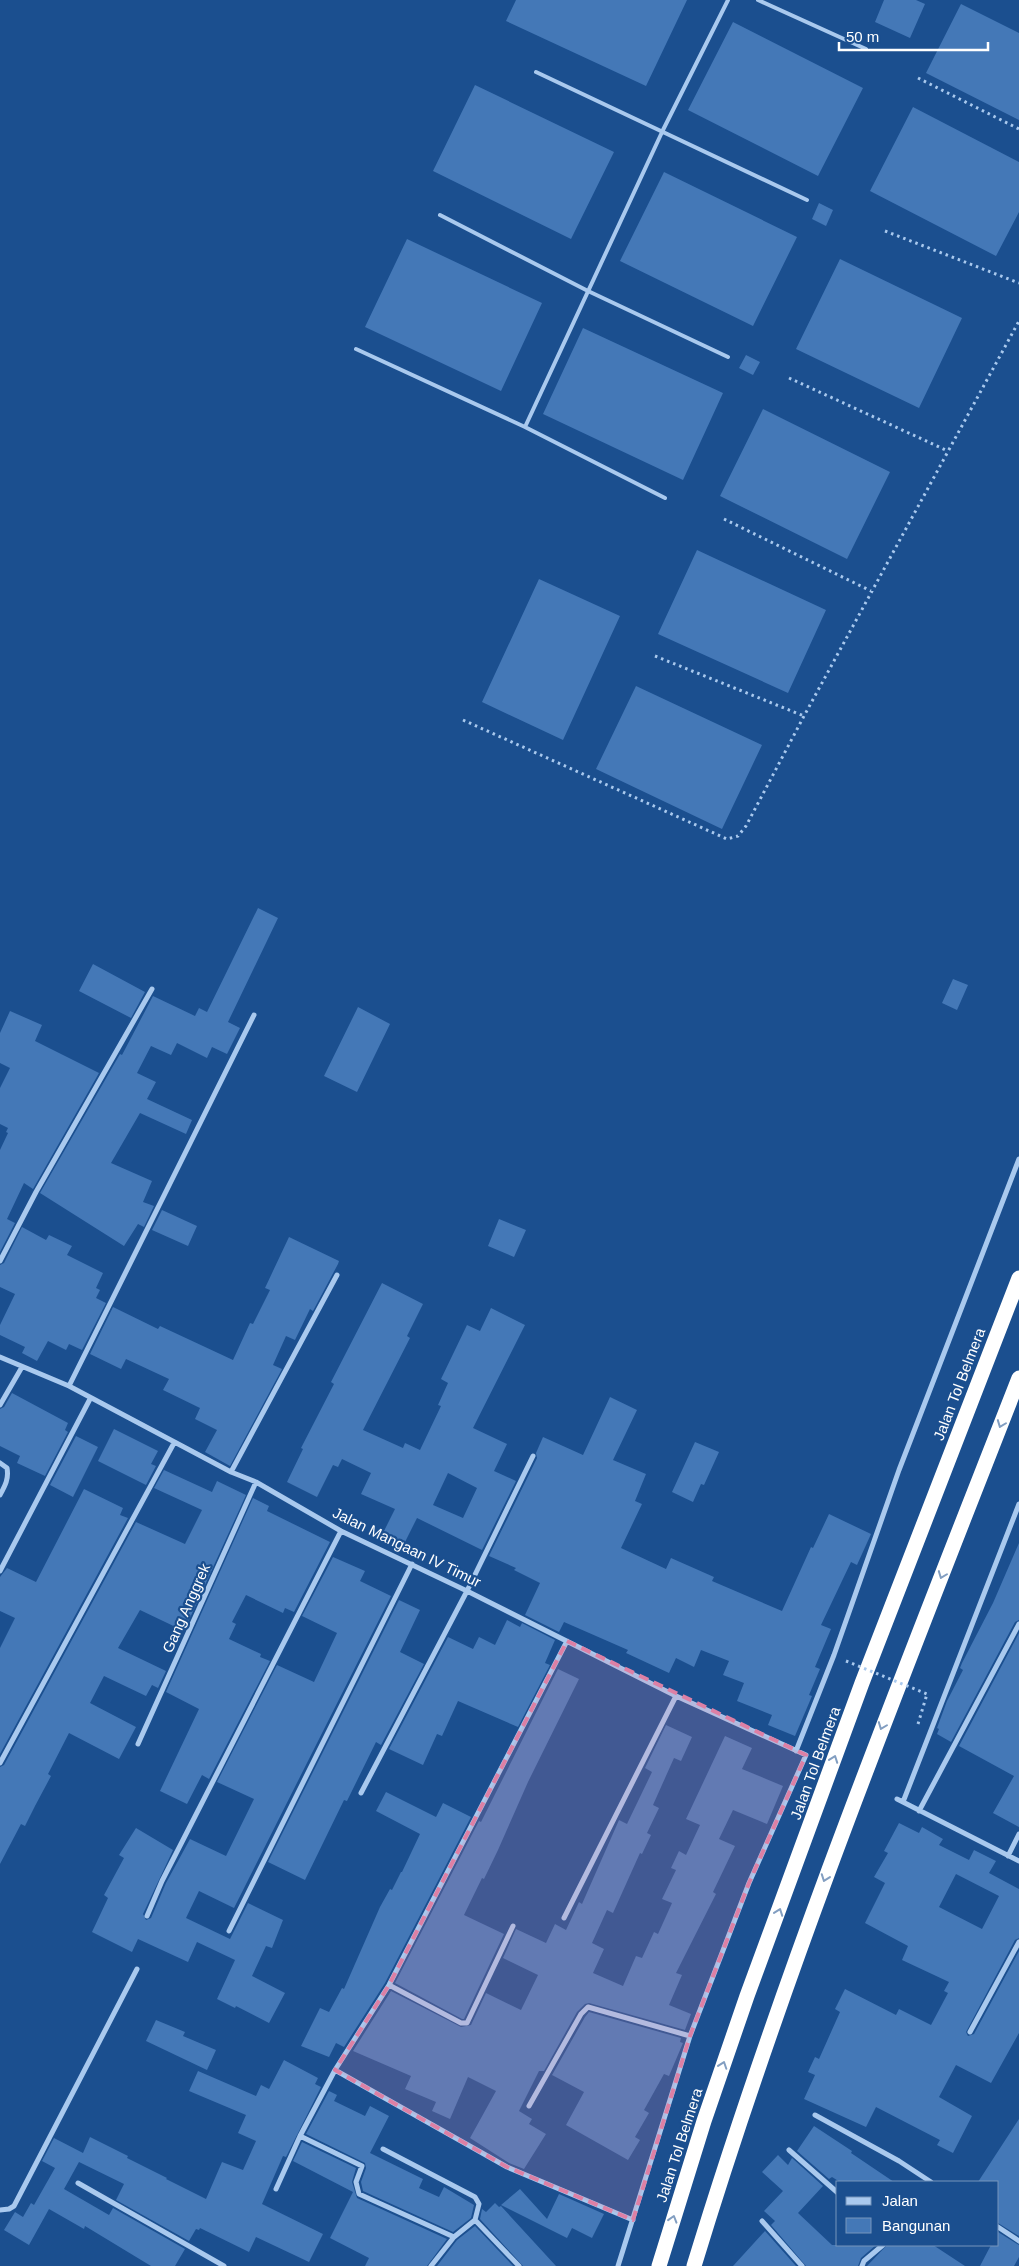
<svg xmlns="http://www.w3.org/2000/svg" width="1019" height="2266" font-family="Arial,sans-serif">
	<rect width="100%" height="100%" fill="#1b4f8f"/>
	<path fill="#4478b7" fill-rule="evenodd" d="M516,0H687L646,86L506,21Z
		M884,0H916L925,4L910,38L875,22Z
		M961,4L1019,33V120L926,73Z
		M733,22L863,88L818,176L688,110Z
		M475,85L614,152L571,239L433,171Z
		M913,107L1019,162V212L996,256L870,191Z
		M664,172L797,237L753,326L620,261Z
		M819,203L833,210L826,226L812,219Z
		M407,239L542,303L501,391L365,327Z
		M840,259L962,318L919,408L796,349Z
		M583,328L723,393L683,480L543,414Z
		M746,355L760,362L753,375L739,368Z
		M763,409L890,472L847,559L720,496Z
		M697,550L826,610L788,693L658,634Z
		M539,579L620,616L563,740L482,702Z
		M636,686L762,745L722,829L596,769Z
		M258,908L278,918L228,1022L240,1028L227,1054L212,1047L207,1058L177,1043L171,1055L151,1046L137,1073L156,1082L147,1099L192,1120L186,1134L140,1113L111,1163L152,1181L143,1202L154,1206L144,1227L138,1224L124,1246L40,1193L120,1054L122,1055L153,996L195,1016L199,1008L207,1012Z
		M93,964L145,992L131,1018L79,991Z
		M953,979L968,985L957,1010L942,1003Z
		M358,1007L390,1024L357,1092L324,1076Z
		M10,1011L42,1025L35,1041L99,1073L33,1189L24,1183L7,1219L15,1223L0,1252V1150L8,1133L6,1132L8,1128L0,1124V1088L10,1068L0,1063V1033Z
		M162,1210L197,1226L188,1246L152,1230Z
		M499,1219L526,1230L514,1257L488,1246Z
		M22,1227L46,1240L49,1235L72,1246L67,1255L103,1273L96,1288L100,1290L96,1298L106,1303L82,1350L69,1344L66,1350L48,1341L37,1361L22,1353L25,1347L0,1335V1325L15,1294L0,1287V1265L4,1263Z
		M289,1237L339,1261L338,1264L313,1311L310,1309L295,1340L286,1336L273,1365L282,1369L230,1466L205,1452L217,1430L195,1419L200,1408L163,1390L169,1379L126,1359L121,1369L90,1354L113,1307L158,1329L160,1326L233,1360L250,1323L253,1324L270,1290L265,1288Z
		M382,1283L423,1304L407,1336L410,1338L363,1430L403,1448L405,1443L420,1450L441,1406L438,1405L448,1383L441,1379L467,1325L480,1331L491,1308L525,1325L473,1428L507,1444L494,1471L516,1481L482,1550L417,1518L402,1548L381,1537L395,1509L361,1494L371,1473L342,1459L338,1467L333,1465L317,1497L287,1482L303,1449L301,1448L334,1384L331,1382ZM448,1473L477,1488L463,1518L433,1505Z
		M12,1393L68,1423L65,1430L68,1432L45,1476L17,1463L20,1456L0,1446V1409L4,1407Z
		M610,1397L637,1410L613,1460L646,1474L635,1501L642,1504L621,1548L666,1569L671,1558L714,1577L712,1581L782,1611L811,1547L813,1548L829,1514L871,1534L857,1565L851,1562L821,1625L831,1629L815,1667L820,1669L809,1695L812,1696L795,1736L768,1725L772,1715L737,1701L744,1683L723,1675L729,1661L701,1650L694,1667L676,1658L669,1673L626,1653L628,1650L564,1622L559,1632L525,1615L540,1583L514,1570L516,1568L489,1556L537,1458L536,1453L543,1437L583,1455Z
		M114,1429L158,1451L151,1464L156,1466L146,1485L98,1461Z
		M76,1436L98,1447L73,1497L50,1485Z
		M695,1442L719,1452L704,1485L701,1484L693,1502L672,1492Z
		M164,1470L212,1492L217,1481L246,1495L184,1631L140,1610L118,1648L166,1671L158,1688L152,1685L146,1696L104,1676L90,1703L136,1727L119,1759L69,1733L48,1774L51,1776L35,1806L25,1826L21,1824L0,1864V1767L4,1765L136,1522L185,1544L202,1510L154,1488Z
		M84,1489L123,1508L120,1515L128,1518L0,1754V1648L15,1618L0,1611V1577L7,1568L36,1582Z
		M253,1498L269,1506L267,1511L330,1542L294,1612L285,1608L283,1613L246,1595L232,1622L236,1624L229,1639L261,1654L260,1657L270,1661L209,1779L202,1775L187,1804L160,1791L199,1709L166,1692Z
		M1019,1543V1620L1015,1622L951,1742L937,1734L939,1729L937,1728L947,1701L963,1670L960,1668L962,1663L993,1603Z
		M333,1557L365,1571L360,1581L391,1596L234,1908L199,1891L186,1918L230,1939L248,1903L283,1920L272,1948L266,1946L252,1976L285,1993L269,2023L236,2006L235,2008L217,1999L235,1960L197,1942L188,1962L138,1939L132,1952L92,1932L108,1898L104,1895L124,1858L119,1855L136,1828L173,1850L143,1914L146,1920L151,1918L166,1883L190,1839L226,1856L254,1799L217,1782L277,1665L314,1682L337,1633L302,1616Z
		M399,1600L420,1610L400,1652L424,1664L381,1745L376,1742L347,1801L344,1800L305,1880L268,1862Z
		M507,1620L520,1627L522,1623L555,1640L545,1663L550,1665L518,1727L458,1701L442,1736L437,1734L423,1765L389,1749L448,1637L473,1649L479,1637L495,1645Z
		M1019,1633V1827L993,1813L1014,1776L959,1746Z
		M558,1669L579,1679L528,1782L498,1850L484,1879L482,1878L464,1915L504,1934L464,2019H462L395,1983L479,1821L481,1822Z
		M666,1725L692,1737L681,1761L674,1758L653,1805L659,1808L647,1833L651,1835L642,1854L640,1853L613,1913L607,1910L592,1943L604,1949L593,1973L623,1986L636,1956L642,1958L654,1932L658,1934L672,1903L662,1899L676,1870L671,1868L679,1851L686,1855L700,1825L686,1819L725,1736L752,1748L742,1769L783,1786L767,1824L733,1810L719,1839L735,1846L713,1892L716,1894L676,1973L682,1975L669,2005L691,2014L685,2030L589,2003L585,2004L577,2012L544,2071H539L519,2111L532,2119L529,2124L546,2134L524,2169L509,2163L470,2138L496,2091L468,2077L450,2119L432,2111L436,2102L405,2089L411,2076L353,2051L391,1991L461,2027L471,2025L486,1993L521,2010L538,1975L503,1958L516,1929L546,1943L555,1924L566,1930L579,1902L582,1904L619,1820L627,1824L652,1772L645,1768Z
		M386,1792L436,1817L443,1803L471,1817L385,1983L344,2047L336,2043L329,2057L301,2046L320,2008L329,2012L342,1988L344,1989L380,1907L390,1889L392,1890L401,1872H402L420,1834L376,1811Z
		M899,1823L919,1833L922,1827L943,1839L939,1845L969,1860L974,1850L996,1861L989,1873L1019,1889V1938L1015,1940L966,2032L968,2036L974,2034L1019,1951V2033L991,2083L956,2065L939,2097L972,2116L953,2153L937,2145L940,2140L876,2107L866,2127L804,2099L815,2075L808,2072L815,2057L819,2059L840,2012L835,2009L845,1989L896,2015L899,2009L931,2025L948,1993L944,1991L949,1982L902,1960L908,1946L865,1923L885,1883L874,1877L888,1853L884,1851ZM956,1874L999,1896L982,1929L939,1907Z
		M589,2012L681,2038L680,2042L683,2043L669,2076L664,2074L644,2110L649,2113L635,2137L640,2140L628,2160L566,2125L584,2092L552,2075L585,2017Z
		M156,2020L185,2032L183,2036L216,2050L207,2070L146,2041Z
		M284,2060L318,2078L315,2084L321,2087L286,2157L283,2156L262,2204L323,2234L309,2262L256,2237L249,2252L200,2228L199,2230L196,2229L189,2241L116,2200L124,2184L79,2162L64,2189L109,2215L113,2208L185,2249L175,2266H151L85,2226L84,2229L49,2209L29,2245L4,2230L15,2212L23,2217L31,2203L34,2205L55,2168L42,2161L54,2138L83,2153L90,2137L128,2156L127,2158L167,2178L166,2179L206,2199L222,2162L243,2170L256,2141L238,2133L246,2115L189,2091L198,2071L256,2096L261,2085L269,2089Z
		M329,2091L337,2095L334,2101L365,2116L370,2106L389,2116L370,2153L423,2179L419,2188L439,2197L444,2187L474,2205L471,2218L453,2232L363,2191L361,2182L366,2168L365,2163L306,2134Z
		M1019,2119V2236L998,2223V2182H978Z
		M814,2126L852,2151L851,2153L894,2182H840L832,2177L829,2179L797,2151Z
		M302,2142L356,2168L352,2182L357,2198L447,2239L427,2266H365L369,2258L330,2238L353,2192L293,2161Z
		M778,2155L788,2165L792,2158L823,2186L798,2213L832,2245H876L861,2258L858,2266H806L771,2225L775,2221L764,2211L783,2191L762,2172Z
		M520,2189L547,2219L559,2194L604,2214L592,2238L572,2228L567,2238L501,2205Z
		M495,2203L499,2207L501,2206L556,2266H523L480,2219L482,2209L486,2212Z
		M475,2226L513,2266H437L457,2240Z
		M765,2231L796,2266H733Z
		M998,2232L1019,2245V2257L1014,2266H980L991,2245H998Z
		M887,2245H933L965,2266H867Z"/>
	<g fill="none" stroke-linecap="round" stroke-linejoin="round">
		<path stroke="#a9c9ee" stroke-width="3" stroke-dasharray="2.5 4" stroke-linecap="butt" d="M918,78L1019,129
			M885,231L1019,283
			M789,378L948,451
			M724,519L871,591
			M655,656L804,716
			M463,720L727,839L738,836L746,826L804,716L1019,321
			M918,1724L927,1694"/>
		<path stroke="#a9c9ee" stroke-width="4" d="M758,0L866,49
			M536,72L807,200
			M440,215L588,291L728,357
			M356,349L525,427L663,130L728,0
			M525,427L665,498"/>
		<path stroke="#a9c9ee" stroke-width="5" d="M0,1261L36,1192L152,989
			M0,1357L69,1386L231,1472L256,1482L341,1531L467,1591L676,1696L806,1755L749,1883L690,2036L618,2266
			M69,1386L254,1015
			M0,1405L22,1367
			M0,1463L7,1468C9,1479 5,1486 0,1495
			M231,1472L337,1275
			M0,1571L90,1399
			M138,1744L256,1482
			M796,1751L834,1655L899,1470L1019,1159
			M0,1763L174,1443
			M361,1793L467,1591L533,1456
			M897,1799L1019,1861
			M903,1802L1019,1504
			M919,1811L1019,1624
			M1008,1856L1019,1834
			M147,1916L162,1881L341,1531
			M564,1918L676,1696
			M229,1931L412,1564
			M389,1985L461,2023H467L513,1926
			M970,2032L1019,1942
			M335,2070L507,2167L633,2220
			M529,2106L581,2014L588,2007L690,2036
			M815,2115L899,2161L931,2182
			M383,2149L475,2197L479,2204L475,2220
			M789,2150L838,2193
			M78,2183L224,2266
			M276,2189L300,2136
			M0,2210L9,2209L14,2206L137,1969
			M762,2221L802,2266
			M998,2227L1019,2241
			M454,2237L359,2194L356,2182L362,2166L300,2136L335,2070L389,1985L567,1641
			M431,2266L454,2237L475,2220L519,2266
			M862,2266L864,2261L883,2245"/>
		<path stroke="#fff" stroke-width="15" d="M659,2266L704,2121L747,1996L862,1683L1019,1278
			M694,2266C786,1964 904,1672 1019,1378"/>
		<path stroke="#a9c9ee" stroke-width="3" stroke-dasharray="2.5 4" stroke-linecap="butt" d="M846,1661L927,1694"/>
	</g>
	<defs><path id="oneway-chevron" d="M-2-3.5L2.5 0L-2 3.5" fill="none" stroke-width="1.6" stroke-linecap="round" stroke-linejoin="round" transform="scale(1.25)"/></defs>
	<g stroke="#829ec1">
		<use href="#oneway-chevron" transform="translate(1001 1424) rotate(111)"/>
		<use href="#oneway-chevron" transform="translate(942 1575) rotate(111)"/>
		<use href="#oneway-chevron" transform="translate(882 1726) rotate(111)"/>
		<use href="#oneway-chevron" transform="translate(834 1759) rotate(-70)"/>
		<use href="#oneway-chevron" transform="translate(825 1878) rotate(110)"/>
		<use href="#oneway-chevron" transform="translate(779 1912) rotate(-70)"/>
		<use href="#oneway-chevron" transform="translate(723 2065) rotate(-71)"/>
		<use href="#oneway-chevron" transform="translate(673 2219) rotate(-73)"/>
	</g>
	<path fill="#dd80a5" fill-opacity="0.2" stroke="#dd80a5" stroke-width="4" stroke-dasharray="10 6" stroke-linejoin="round" d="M567,1641L806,1755L749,1883L690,2036L633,2220L507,2167L335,2070L389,1985Z"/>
	<g text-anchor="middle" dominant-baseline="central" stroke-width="4.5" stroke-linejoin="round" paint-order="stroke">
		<g font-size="15" fill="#fff" stroke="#1b4f8f">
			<text transform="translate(959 1384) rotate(-69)">Jalan Tol Belmera</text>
			<text transform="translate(407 1547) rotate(26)">Jalan Mangaan IV Timur</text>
			<text transform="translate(186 1608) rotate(-66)">Gang Anggrek</text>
			<text transform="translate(815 1763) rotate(-70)">Jalan Tol Belmera</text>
			<text transform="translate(679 2145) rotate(-72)">Jalan Tol Belmera</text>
		</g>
	</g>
	<rect x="836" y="2181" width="162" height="65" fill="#1b4f8f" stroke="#7695bc"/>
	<rect x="846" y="2197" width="25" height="8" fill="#a9c9ee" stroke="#7695bc"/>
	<text x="882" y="2206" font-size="15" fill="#ffffff">Jalan</text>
	<rect x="846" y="2218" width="25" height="15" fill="#4478b7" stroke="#7695bc"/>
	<text x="882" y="2231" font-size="15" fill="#ffffff">Bangunan</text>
	<path d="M839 42v8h149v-8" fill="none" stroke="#ffffff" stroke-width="2.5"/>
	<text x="846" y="42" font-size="15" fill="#ffffff" stroke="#1b4f8f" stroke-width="4" paint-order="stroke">50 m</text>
</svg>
